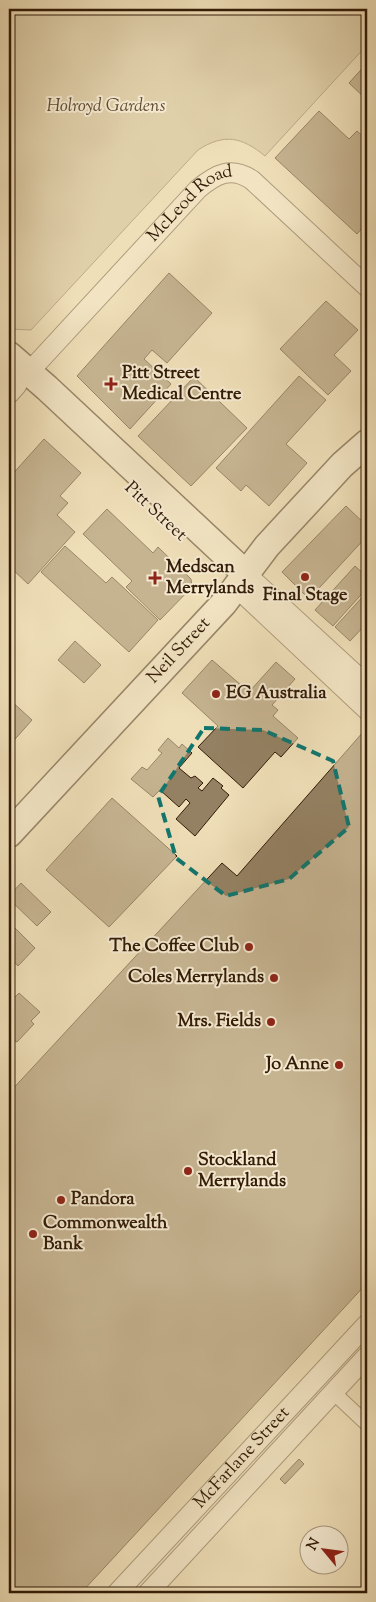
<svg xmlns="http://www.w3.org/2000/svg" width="376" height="1602" font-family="'Sorts Mill Goudy',serif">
	<rect width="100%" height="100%" fill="#efdfb8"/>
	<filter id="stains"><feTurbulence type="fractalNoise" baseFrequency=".004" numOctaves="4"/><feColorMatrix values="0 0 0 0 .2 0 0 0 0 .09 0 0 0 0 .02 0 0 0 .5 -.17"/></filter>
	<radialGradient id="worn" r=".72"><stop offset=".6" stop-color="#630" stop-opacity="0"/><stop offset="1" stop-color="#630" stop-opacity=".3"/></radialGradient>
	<path fill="#cfbe9a" stroke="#806c50" d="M9,9H367V45L265,156C242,137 224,133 198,150L31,330L9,329Z"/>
	<path fill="#948163" stroke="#321b07" d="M367,63V100L349,83Z
		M319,111L349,139L357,131L367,140V223L357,234L275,158Z
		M169,273L212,313L167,363L152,350L144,359L171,384L130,429L77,376Z
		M326,301L358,330L334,355L351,371L328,395L280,349Z
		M299,376L326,400L286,444L307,463L269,506L246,485L241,491L216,468Z
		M194,377L247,428L191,486L138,436Z
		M44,439L81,473L60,496L68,503L57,515L75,532L28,584L9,566V549L11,547L9,545V478Z
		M346,506L367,526V536L309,599L282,572Z
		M107,509L153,553L158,547L191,579L192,587L160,620L126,587L132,581L83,534Z
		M65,546L106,583L112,577L158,620L129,652L41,572Z
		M355,566L367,577V588L333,626L315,610Z
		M367,592V623L350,641L335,627Z
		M75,641L101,665L84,683L58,660Z
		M212,660L249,692L276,662L295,679L272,705L278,710L273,716L298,738L281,757L275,752L243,788L198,747L218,726L182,693Z
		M9,699L32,720L9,746Z
		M364,731L367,734V1283L81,1593H9V1093L222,863L237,876Z
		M168,738L179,748L182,744L192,753L179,768L191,778L195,776L203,783L198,788L202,791L213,778L223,786L221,788L229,795L195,836L176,819L190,803L186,799L179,807L160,790L153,797L131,779L142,767L147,770L162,753L158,750Z
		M112,798L177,856L109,927L46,870Z
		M21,883L51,912L37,926L9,899V896Z
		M9,922L35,948L18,966L9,956Z
		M19,993L40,1012L31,1021L34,1024L17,1042L15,1041L9,1047V1000L11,1001Z
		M299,1459L304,1464L285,1484L280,1479Z"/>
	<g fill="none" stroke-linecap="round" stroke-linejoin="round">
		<g stroke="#614c33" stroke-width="16">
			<path id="pedestrian" d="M333,1392L367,1424"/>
		</g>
		<g stroke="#614c33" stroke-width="21">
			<g id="minor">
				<path id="s1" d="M29,372L198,189C216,174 231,166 252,180L367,287"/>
				<path d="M9,394L17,385"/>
				<path d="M245,573L367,685"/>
				<path d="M235,586L367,710"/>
				<path id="s2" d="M117,1593L367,1324"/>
				<path d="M148,1593L367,1356"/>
			</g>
		</g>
		<g stroke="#321b07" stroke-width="29">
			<g id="secondary">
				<path d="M9,355L47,388L245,573"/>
				<path id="s3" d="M9,834L224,603L267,546L342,465L367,443"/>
			</g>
		</g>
		<use href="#pedestrian" stroke="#f5ead1" stroke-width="14"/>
		<use href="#minor" stroke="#f5ead1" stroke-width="19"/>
		<use href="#secondary" stroke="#f5ead1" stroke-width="26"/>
	</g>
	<path d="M0 0H376V1602H0ZM204,728L263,730L333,761L349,827L289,879L226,896L176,858L158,796Z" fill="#efdfb8" fill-opacity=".55" fill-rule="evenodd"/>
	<path fill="none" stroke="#0f766e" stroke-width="4" stroke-dasharray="10 6" stroke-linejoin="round" d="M204,728L263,730L333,761L349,827L289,879L226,896L176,858L158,796Z"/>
	<g fill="#8f2418" stroke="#f5ead1" stroke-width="2">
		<path d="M108.5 376.5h5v5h5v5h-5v5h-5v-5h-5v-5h5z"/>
		<circle cx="305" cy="577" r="5"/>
		<path d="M152.5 570.5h5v5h5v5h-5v5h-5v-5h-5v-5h5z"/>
		<circle cx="216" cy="694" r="5"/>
		<circle cx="249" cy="947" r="5"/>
		<circle cx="274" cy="978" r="5"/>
		<circle cx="271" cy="1022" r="5"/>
		<circle cx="339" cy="1065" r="5"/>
		<circle cx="188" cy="1171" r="5"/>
		<circle cx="61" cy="1200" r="5"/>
		<circle cx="33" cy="1234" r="5"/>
	</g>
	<g text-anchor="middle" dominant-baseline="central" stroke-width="4" stroke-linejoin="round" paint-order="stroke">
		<g font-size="18" font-style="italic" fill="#614c33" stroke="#f5ead1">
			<text x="106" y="107">Holroyd Gardens</text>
		</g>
		<g font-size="18" fill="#321b07" stroke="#f5ead1">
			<text stroke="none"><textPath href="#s1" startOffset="234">McLeod Road</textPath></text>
			<text transform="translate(155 512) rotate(43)">Pitt Street</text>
			<text stroke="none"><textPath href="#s3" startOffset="250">Neil Street</textPath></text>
			<text stroke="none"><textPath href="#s2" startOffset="184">McFarlane Street</textPath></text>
		</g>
		<g font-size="18" font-weight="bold" fill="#321b07" stroke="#f5ead1" text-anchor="start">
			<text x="122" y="374">Pitt Street<tspan x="122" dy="21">Medical Centre</tspan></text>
			<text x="166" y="568">Medscan<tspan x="166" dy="21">Merrylands</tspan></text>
			<text x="305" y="596" text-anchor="middle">Final Stage</text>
			<text x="226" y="694">EG Australia</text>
			<text x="239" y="947" text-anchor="end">The Coffee Club</text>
			<text x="264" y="978" text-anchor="end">Coles Merrylands</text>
			<text x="261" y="1022" text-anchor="end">Mrs. Fields</text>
			<text x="329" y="1065" text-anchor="end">Jo Anne</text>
			<text x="198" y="1161">Stockland<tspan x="198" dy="21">Merrylands</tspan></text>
			<text x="71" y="1200">Pandora</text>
			<text x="43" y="1224">Commonwealth<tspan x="43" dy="21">Bank</tspan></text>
		</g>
	</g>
	<rect width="376" height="1602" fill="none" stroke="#efdfb8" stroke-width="30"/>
	<rect x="10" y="10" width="356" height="1582" fill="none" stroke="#321b07" stroke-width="2.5"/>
	<rect x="15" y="15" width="346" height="1572" fill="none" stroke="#321b07"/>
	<g transform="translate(324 1550) rotate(299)"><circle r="24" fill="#f5ead1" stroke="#a79780"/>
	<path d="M0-4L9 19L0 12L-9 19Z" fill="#8f2418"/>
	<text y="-8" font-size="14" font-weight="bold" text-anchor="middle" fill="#321b07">N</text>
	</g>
	<rect width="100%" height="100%" filter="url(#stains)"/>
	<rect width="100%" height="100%" fill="url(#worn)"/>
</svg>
